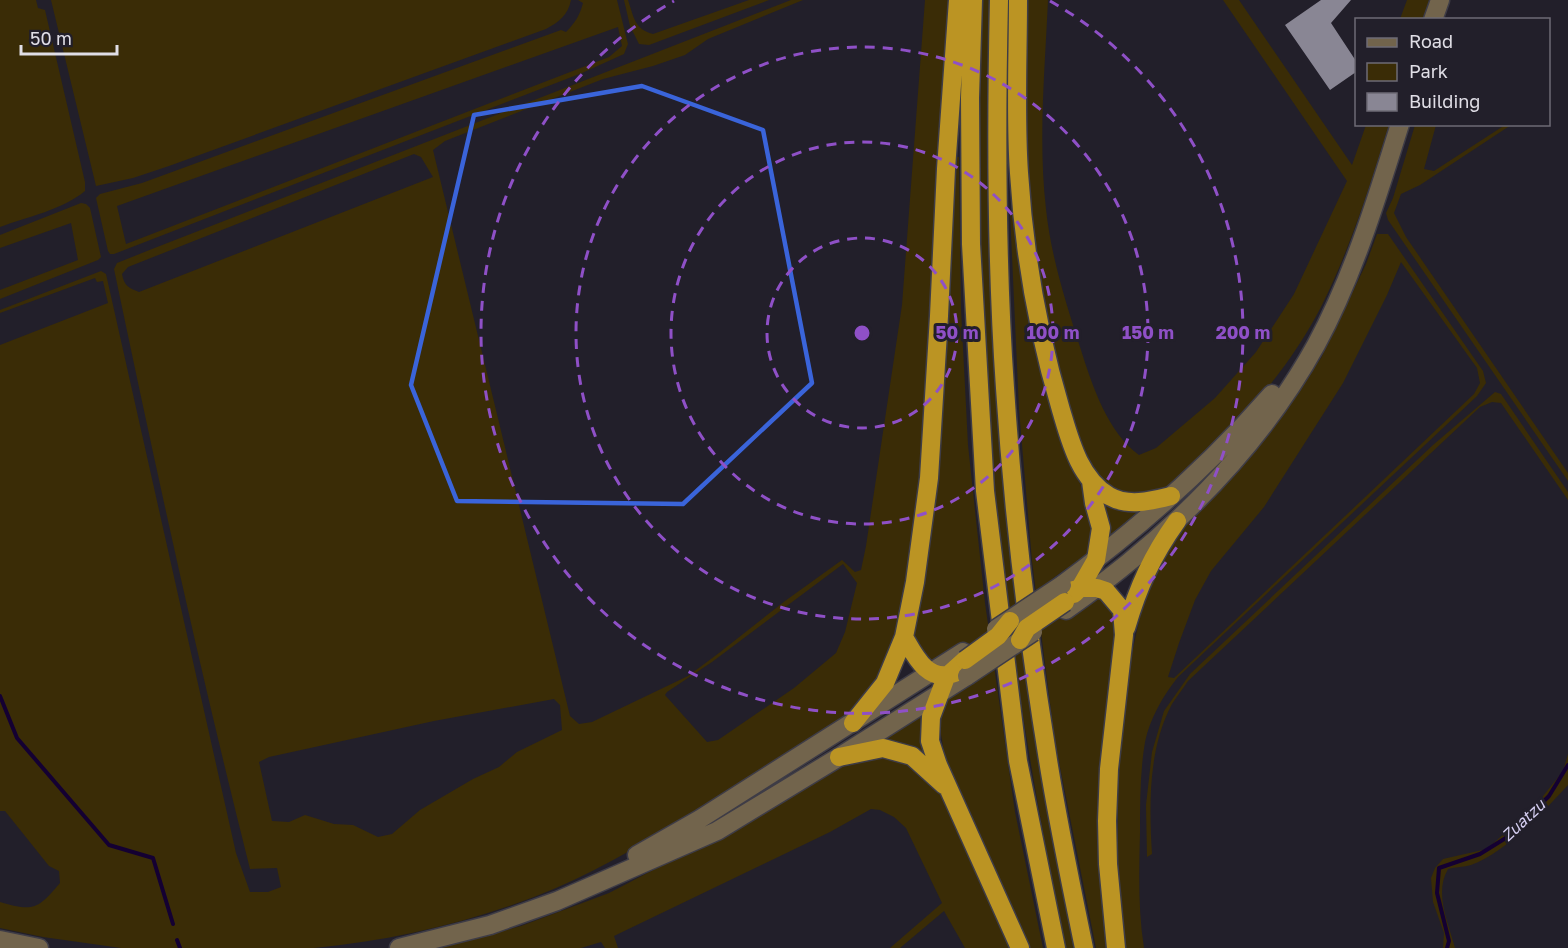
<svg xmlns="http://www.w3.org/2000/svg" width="1568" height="948" font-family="'Golos Text',sans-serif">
	<rect width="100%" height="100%" fill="#221f2a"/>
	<path fill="#3a2c06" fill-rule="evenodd" d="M0,0H36L38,8L45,10L85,182V191C62,210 27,217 0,227Z
		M51,0H571C568,15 559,22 546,29L169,166L133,178L96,186Z
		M578,0H617L628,44L624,54L582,73L114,254H110L108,251L96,198L100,194L142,183L561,30L566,32C575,23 580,15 583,3ZM618,27L622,46L609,57L126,244L117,206Z
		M624,0H628C634,17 634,29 653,34L749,0H769L649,45L639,44L630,26Z
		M791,0H803L708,39L685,55L653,66L603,79L445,141L433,150L570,716L579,724L592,722L688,676L719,653L785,601L842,560L855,572L861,570L866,546L902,305L925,0H950C942,86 936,172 932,259C926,367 925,476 907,583C900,621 893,664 868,695C856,710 838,722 822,733C779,764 732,790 686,817C638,847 587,877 534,897C464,924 388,941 314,948H121L43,937L0,928V902C34,912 38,909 60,883L59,871L49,866L5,811H0V345L108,303L103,281L97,282L95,278L0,313V310L101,271L106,274L236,853L250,892H268L281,887L277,868L250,869C200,671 156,470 114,269L117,263L152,249ZM414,154L421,157L433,177L139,292C129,288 124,286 122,274L128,267ZM843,564L857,583L845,632L836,653L794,688L718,740L707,742L665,695L667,692L712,662ZM554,699L560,705L562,730L517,752L499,767L473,779L420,810L392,834L378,837L353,825L334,824L305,815L289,822L272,821L259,762L269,757L434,721Z
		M982,0H991L1002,461L1011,562L1029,697L1051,833L1075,948H1065C1040,821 1017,694 1002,565C995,513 992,460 989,407C979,272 975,135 982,0Z
		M1025,0H1048C1045,69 1038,139 1046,209C1051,257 1066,303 1081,350C1092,385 1108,433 1139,455L1156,448L1215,398L1256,352L1294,294L1347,181L1223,0H1239L1352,165L1366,125H1389C1370,186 1350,249 1321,307C1292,363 1250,413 1203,455C1194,464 1184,475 1174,482C1151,498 1115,499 1097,475C1076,448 1067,401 1059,367C1043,296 1029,224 1026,150C1025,100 1025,50 1025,0Z
		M1407,0H1429L1423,19H1400Z
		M1415,125H1436L1424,169L1434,171L1505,125H1511L1420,185L1401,194L1394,213L1406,237L1568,473V481L1388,220L1386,213L1393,198Z
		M954,157H959L961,309L968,445L985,603L1015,812L1043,948H1027L946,763L940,729V711L949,699L978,679L935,661L928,660L914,638L934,477Z
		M81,203L86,204L90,208L101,257L98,260L0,299V290L78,260L71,223L0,248V235Z
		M1010,212H1014L1075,468L1092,521V551L1069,572L1067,568L1052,579L1066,618L1093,597C1108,601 1112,612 1118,626L1104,728L1100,798L1109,948H1096L1055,742L1032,561L1019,410Z
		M1377,234H1388L1483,371L1486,383L1477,396L1178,677C1163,696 1150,718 1145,742C1140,771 1140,803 1140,833C1139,871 1138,910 1144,948H1126L1118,881V798L1122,701L1140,616L1158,566L1185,525L1228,480L1280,414L1321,358L1366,264ZM1401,262L1477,368L1480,383L1474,394L1174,678L1168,677L1179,643L1195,600L1211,571L1264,507L1343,383L1387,295Z
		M1495,392L1501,394L1568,492V500L1501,403L1492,402L1480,407L1188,681C1183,689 1177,696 1172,704C1148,749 1149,805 1152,854L1147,857L1146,805L1152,752L1164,711L1190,674L1433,445Z
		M1102,501L1118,508L1142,511L1108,539Z
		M921,717L926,754L907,744L882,740Z
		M1568,754V785C1544,811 1505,853 1471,865C1464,867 1456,867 1448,869C1434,893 1448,922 1455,948H1443L1444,933L1433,902L1431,878L1435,868L1443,859L1487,849L1536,805L1563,771Z
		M881,758L908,763L926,775L943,797L1011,948H965L944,911L900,948H890L942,903L906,828L894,817L880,810L871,809L830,832L614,936L618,948H605L601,942L581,948H440L521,926L609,893L730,830L854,759Z"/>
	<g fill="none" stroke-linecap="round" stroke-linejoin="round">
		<path stroke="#140032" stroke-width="4" d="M0,696L17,738L109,845L153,858L173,924
			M177,940L180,948
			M1447,948L1449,941L1437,893L1439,868L1480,854L1509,836L1549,796L1568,765"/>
	</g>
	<path fill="#898694" d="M1321,0H1351L1331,23L1356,61V72L1330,90L1285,25Z"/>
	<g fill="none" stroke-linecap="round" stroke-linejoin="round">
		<g stroke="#3e3c46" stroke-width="21">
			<path id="secondary" d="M1433,20L1440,0
				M1062,585C1138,529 1210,465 1272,394
				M1066,610C1165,540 1257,452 1316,345C1353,277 1377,198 1400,124
				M637,855L700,819L963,652
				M0,940L39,948
				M399,948L490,925L557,901L717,831L839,757L967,676"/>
		</g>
		<g stroke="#3e3c46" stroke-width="21">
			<path id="highway" d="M973,0L970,98L971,244L985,491L1018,761L1056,948
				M999,0C996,129 996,259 1005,388C1013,512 1028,637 1048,760C1058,823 1071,885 1084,948
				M1018,0C1018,57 1015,116 1019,173C1024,253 1038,333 1061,410C1070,440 1079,478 1109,496C1128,507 1151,501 1171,496
				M1064,593L1080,588H1097L1106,591L1122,610L1124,635L1109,769L1107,821L1108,864L1116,948
				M1074,594L1080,588L1096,560L1101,528L1094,503L1091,481
				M1126,628C1138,587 1152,556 1177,521
				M904,637C915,656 928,684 955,673
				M965,660L946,677L931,717L930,741L938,765L1020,948
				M853,723L885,683L904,637L915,582L929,478L939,316L946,169L958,0
				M839,757L883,748L912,756L944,785"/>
		</g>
		<use href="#secondary" stroke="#72644c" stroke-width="18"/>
		<use href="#highway" stroke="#bb9423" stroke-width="18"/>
		<g stroke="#3e3c46" stroke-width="21" stroke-linecap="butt">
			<path id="secondary-bridge" d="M996,629L1062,585
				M967,676L1033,632"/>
		</g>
		<g stroke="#3e3c46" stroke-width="21" stroke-linecap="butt">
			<path id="highway-bridge" d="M1020,640L1027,628L1065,602
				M965,660L998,636L1010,621"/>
		</g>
		<use href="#secondary-bridge" stroke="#72644c" stroke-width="18"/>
		<use href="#highway-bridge" stroke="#bb9423" stroke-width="18"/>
	</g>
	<path fill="none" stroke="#3a64da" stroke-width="4.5" stroke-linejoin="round" d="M642,86L763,130L812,383L683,504L457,501L411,385L474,115Z"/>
	<g fill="none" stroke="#8f50c7" stroke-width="3" stroke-dasharray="10 8">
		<circle cx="862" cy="333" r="95"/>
		<circle cx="862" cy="333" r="191"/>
		<circle cx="862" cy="333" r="286"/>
		<path d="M1050 1A381 381 0 1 1 674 1"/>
	</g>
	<g text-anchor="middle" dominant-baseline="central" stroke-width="6" stroke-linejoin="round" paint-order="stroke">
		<g font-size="16" font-style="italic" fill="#d5cef1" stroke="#221f2a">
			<text transform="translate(1523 820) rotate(-43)">Zuatzu</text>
		</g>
	</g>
	<circle cx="862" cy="333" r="9" fill="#8f50c7" stroke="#221f2a" stroke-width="3"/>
	<g font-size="18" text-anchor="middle" font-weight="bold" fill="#8f50c7" stroke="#221f2a" stroke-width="6" stroke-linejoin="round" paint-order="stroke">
		<text x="957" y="339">50 m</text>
		<text x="1053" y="339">100 m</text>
		<text x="1148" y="339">150 m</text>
		<text x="1243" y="339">200 m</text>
	</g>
	<rect x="1355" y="18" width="195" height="108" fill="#221f2a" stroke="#6e6b75" stroke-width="1.5"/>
	<rect x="1367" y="38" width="30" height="9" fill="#72644c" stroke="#6e6b75" stroke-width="1.5"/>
	<text x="1409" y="48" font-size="18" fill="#e0dee6">Road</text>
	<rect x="1367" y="63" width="30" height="18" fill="#3a2c06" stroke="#6e6b75" stroke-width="1.5"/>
	<text x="1409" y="78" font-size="18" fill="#e0dee6">Park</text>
	<rect x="1367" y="93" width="30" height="18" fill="#898694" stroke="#6e6b75" stroke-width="1.5"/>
	<text x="1409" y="108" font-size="18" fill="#e0dee6">Building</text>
	<path d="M21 45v9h96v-9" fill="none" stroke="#e0dee6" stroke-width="3"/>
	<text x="30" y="45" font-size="18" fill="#e0dee6" stroke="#221f2a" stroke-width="4.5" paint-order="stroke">50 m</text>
</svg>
